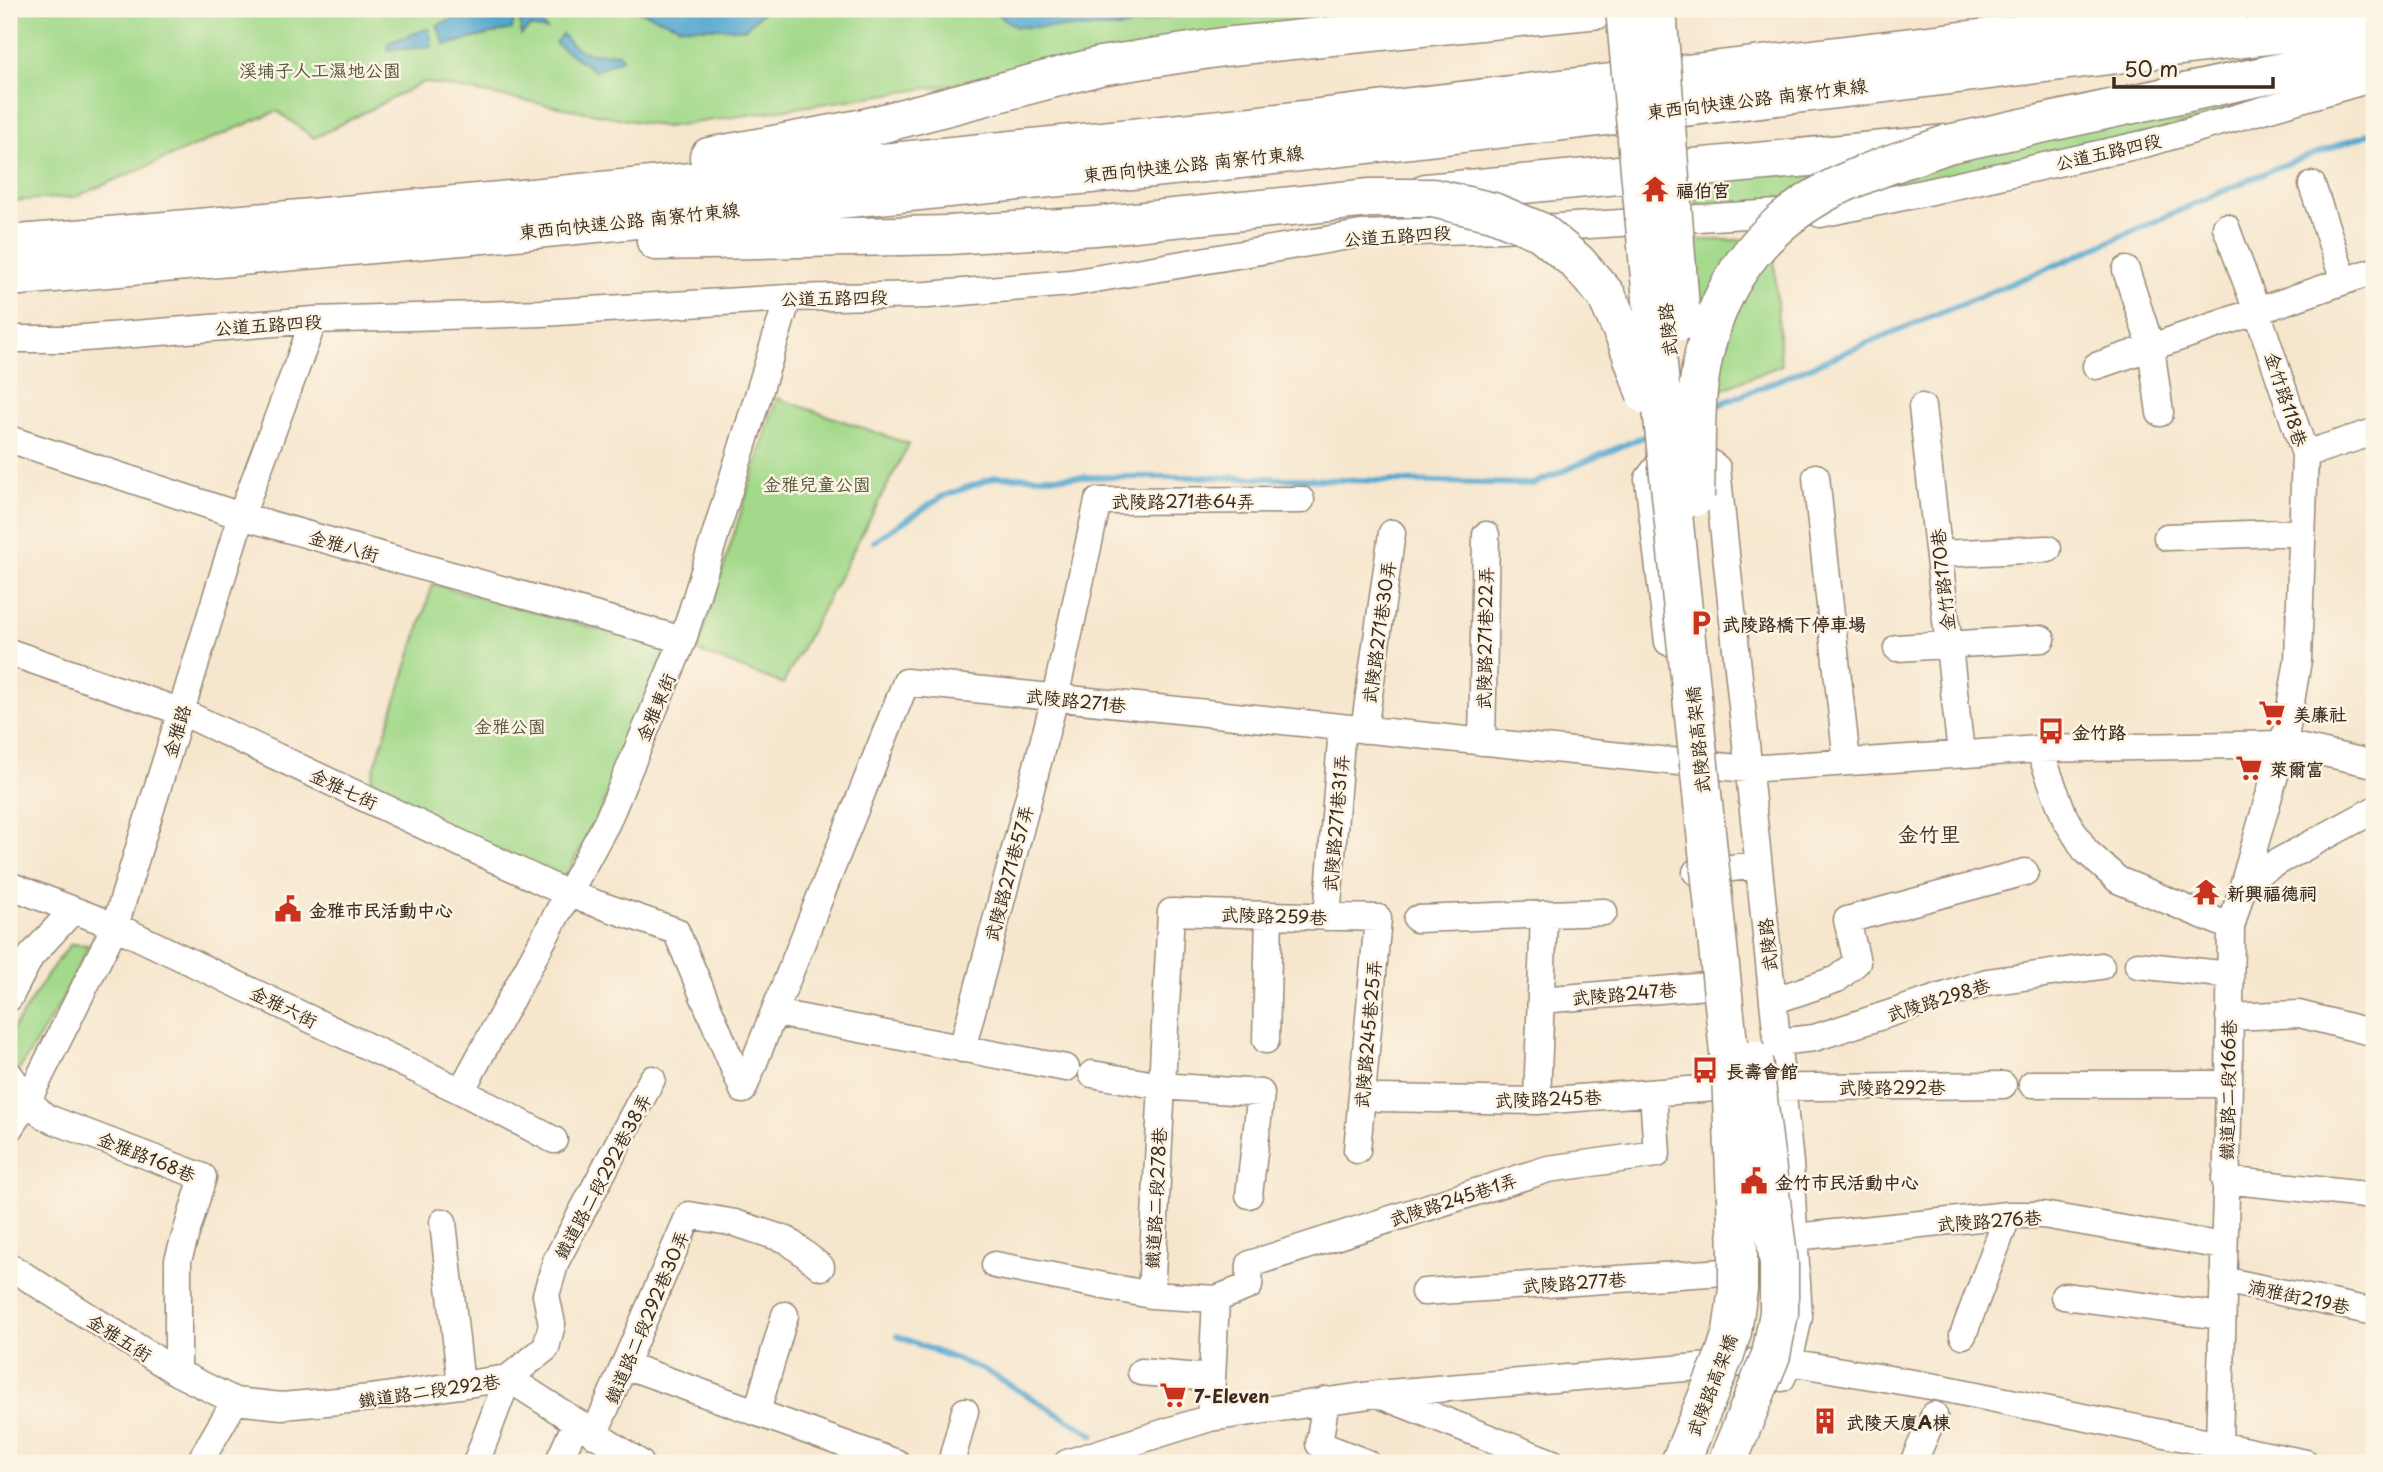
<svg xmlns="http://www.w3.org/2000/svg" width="2383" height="1472" font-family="'Playpen Sans','LXGW WenKai TC',sans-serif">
	<rect width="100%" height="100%" fill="#fcf5e5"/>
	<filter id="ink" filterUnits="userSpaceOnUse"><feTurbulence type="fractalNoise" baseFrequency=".0143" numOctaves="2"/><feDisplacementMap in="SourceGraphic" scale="14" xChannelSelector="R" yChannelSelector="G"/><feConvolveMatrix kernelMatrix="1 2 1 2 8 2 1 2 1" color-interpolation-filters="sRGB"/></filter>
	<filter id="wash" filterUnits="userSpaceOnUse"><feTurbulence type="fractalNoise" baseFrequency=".00686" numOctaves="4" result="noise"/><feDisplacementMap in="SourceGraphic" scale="28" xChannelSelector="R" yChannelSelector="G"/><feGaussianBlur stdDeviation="1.57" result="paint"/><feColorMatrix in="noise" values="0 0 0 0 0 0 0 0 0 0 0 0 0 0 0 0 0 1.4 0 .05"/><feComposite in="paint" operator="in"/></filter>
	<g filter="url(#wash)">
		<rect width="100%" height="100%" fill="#f6e6cd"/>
		<path fill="#a2d98a" stroke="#6e8254" stroke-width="2" d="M9,9H1462L666,127L424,82L314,138L277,111L75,197L9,201Z
			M2374,70L2159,131L1840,204L1697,212L1695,173Z
			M1689,240H1773L1781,365L1699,399Z
			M777,398L909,444L783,684L697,651Z
			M433,584L667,648L598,817L564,879L367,791Z
			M71,944L88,945C69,994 37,1041 9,1086V1035L54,965Z"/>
		<path fill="#53a7cf" stroke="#476876" stroke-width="2" d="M634,9H766L745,29L681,27Z
			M990,9H1199L1120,28L1016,27Z
			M472,12L515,15L512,29L445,45L437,25Z
			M520,18L539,20L547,30L530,27L521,35Z
			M429,28L432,47L388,50V43Z
			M562,34C580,57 592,54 619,53L622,59L595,71L555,43Z"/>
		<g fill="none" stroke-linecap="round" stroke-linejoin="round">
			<path stroke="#53a7cf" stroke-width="6" d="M1711,408L2063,262L2278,167L2374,132
				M874,541L941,497L996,477H1210L1533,484L1652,433
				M897,1336L986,1371L1094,1435
				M1134,1454L1158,1463"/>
		</g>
	</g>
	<g filter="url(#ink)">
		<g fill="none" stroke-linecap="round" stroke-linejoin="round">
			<g stroke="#988876" stroke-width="29">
				<path id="minor" d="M2312,185L2344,281
					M1820,214L1918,194L2148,143L2374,78
					M2126,270L2151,347L2160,413
					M9,339H71L314,320L541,313L788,298L927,295L1071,283L1361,234L1558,227L1837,209
					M2096,366L2374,271
					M1922,407L1961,753
					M9,439L241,516L683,640
					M1686,444L1717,468L1790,1163L1799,1317L1789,1362L1782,1378
					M2305,454L2374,432
					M1816,477L1847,762
					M2167,537L2302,532
					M1939,554L2048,549
					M1668,642L1648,479L1671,448
					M1897,648L2042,639
					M9,652L182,712L568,894L676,931L743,1090
					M1364,730L1392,533
					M1482,742L1486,535
					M2039,749L2065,818L2085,850L2118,880L2231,927
					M1696,872L1758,865
					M2246,879L2374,810
					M9,885L115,926L461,1091L554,1140
					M1327,917L1342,728
					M1417,919L1604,912
					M2138,965L2230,975
					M9,998L31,956L73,910
					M1541,1000L1707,986
					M1773,1001L1837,979L1857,962L1847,920L2025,872
					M776,1013L1066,1068
					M2229,1017L2299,1014L2374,1033
					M1266,1040L1269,915
					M1778,1042L1814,1038L1987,982L2101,966
					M962,1049L1055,698L1098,501L1301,500
					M9,1074L28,1100L45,1117L203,1177L178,1260V1373
					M1092,1074L1161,1086L1261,1093L1249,1195
					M2032,1084H2229
					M743,1090L906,682L1747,769L2039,749L2284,744L2374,764
					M461,1091L607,822L683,640L788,298
					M1379,1098L1537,1101L1716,1088L2003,1085
					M1537,1101L1544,914
					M9,1129L28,1100L115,926L241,516L314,320
					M2225,1180L2374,1196
					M443,1222L461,1385
					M1795,1237L2008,1215H2043L2223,1246
					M995,1265L1151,1295
					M9,1266L178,1373L235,1401L282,1406L371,1398L508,1378L640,1463
					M2223,1280L2374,1312
					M1424,1292L1724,1272
					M2064,1296L2222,1316
					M1216,1299L1249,1286L1250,1264L1548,1169L1657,1154L1653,1093
					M1963,1335L2008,1215
					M625,1365L897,1463
					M1141,1372L1211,1378
					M1382,1396L1553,1463
					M1326,1400L1319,1444L1367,1463
					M757,1412L785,1315
					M1210,1418L1216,1299L1151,1295L1171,912L1378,918L1357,1150
					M594,1435L689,1215L735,1223L787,1240L821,1267
					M199,1463L235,1401
					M476,1463L508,1378L546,1348L552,1324L546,1295L556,1261L652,1079
					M558,1463L576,1423
					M951,1463L965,1411
					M1067,1463L1210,1418L1377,1394L1769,1361L1789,1362L1942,1388L2306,1463
					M1913,1463L1934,1415
					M2224,1463L2219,1444L2229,1084L2231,927L2284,744L2298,660L2305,454L2257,311L2226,227"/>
			</g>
			<g stroke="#988876" stroke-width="41">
				<path id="highway" d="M709,157L865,128L1100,66L1223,47L1599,9
					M1426,193L1948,144L2374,52
					M656,241L949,235
					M9,245L500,201L1252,126L2230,9
					M9,277L505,232L1223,161L1854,87L2293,32L2374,19"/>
			</g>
			<use href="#minor" stroke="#fff" stroke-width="26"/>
			<use href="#highway" stroke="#fff" stroke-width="38"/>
			<g stroke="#988876" stroke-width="41" stroke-linecap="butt">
				<path id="highway-bridge" d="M1625,9L1663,418L1731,1072L1738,1251V1289L1732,1332L1725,1354L1680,1463
					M1657,9L1681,321
					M949,235L1095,226L1370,198H1433L1493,212L1541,232L1577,262L1606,295L1627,341L1646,395
					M1695,497C1696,461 1695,425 1698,390C1708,302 1747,236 1824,193C1862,172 1907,159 1948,144
					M1727,1463L1771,1355L1779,1313V1264L1753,1060"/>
			</g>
			<use href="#highway-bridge" stroke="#fff" stroke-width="38"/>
		</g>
	</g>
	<defs>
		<g id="temple-bare" transform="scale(2.1)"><path d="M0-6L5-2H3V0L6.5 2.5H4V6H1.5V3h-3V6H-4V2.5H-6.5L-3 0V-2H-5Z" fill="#c8321e" stroke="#fcf5e5" stroke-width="2.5" paint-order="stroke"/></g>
		<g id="parking-bare" transform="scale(2.1)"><path d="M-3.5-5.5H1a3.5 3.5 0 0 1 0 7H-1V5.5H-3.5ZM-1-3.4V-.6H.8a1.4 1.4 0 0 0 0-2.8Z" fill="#c8321e" stroke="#fcf5e5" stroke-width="2.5" paint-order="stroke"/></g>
		<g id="supermarket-bare" transform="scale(2.1)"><path d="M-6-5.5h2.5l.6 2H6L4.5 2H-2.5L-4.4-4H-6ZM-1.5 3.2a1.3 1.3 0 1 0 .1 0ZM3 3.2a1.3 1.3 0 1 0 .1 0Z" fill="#c8321e" stroke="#fcf5e5" stroke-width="2.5" paint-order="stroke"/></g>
		<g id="bus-bare" transform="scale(2.1)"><path d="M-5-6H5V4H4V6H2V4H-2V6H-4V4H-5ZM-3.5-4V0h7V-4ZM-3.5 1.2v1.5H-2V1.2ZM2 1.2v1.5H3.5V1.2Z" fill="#c8321e" stroke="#fcf5e5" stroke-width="2.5" paint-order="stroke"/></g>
		<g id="civic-bare" transform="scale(2.1)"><path d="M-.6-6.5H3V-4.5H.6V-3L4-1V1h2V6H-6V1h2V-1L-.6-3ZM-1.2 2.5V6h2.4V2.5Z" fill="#c8321e" stroke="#fcf5e5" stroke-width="2.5" paint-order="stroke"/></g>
		<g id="building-bare" transform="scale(2.1)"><path d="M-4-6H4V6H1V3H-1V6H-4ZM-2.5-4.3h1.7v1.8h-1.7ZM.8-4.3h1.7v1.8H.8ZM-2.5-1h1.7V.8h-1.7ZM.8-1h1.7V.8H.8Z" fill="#c8321e" stroke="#fcf5e5" stroke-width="2.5" paint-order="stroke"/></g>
	</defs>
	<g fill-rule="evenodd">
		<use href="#temple-bare" x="1655" y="189"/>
		<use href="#parking-bare" x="1701" y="623"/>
		<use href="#supermarket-bare" x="2272" y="713"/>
		<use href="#bus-bare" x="2051" y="731"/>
		<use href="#supermarket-bare" x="2249" y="768"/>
		<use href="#temple-bare" x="2206" y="892"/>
		<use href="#civic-bare" x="288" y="909"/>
		<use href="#bus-bare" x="1705" y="1070"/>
		<use href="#civic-bare" x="1754" y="1181"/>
		<use href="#supermarket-bare" x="1173" y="1395"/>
		<use href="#building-bare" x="1825" y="1421"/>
	</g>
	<g text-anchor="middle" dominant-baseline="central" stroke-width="5" stroke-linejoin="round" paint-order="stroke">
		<g font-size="18" fill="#555639" stroke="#fcf5e5">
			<text x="320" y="69">溪埔子人工濕地公園</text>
			<text x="817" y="483">金雅兒童公園</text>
			<text x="510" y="725">金雅公園</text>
		</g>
		<g font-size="18" fill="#3b2a1e" stroke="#fcf5e5">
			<text transform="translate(1757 98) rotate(-7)">東西向快速公路 南寮竹東線</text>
			<text transform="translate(2108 151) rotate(-13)">公道五路四段</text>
			<text transform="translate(1193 163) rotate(-6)">東西向快速公路 南寮竹東線</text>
			<text transform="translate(629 220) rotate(-6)">東西向快速公路 南寮竹東線</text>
			<text transform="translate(1397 235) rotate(-4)">公道五路四段</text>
			<text transform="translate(834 297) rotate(-1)">公道五路四段</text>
			<text transform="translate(268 324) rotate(-4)">公道五路四段</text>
			<text transform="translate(1667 330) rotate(-96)">武陵路</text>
			<text transform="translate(2287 399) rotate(72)">金竹路118巷</text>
			<text x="1183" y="500">武陵路271巷64弄</text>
			<text transform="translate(344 545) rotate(16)">金雅八街</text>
			<text transform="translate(1942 580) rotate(-96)">金竹路170巷</text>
			<text transform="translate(1378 632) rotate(-82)">武陵路271巷30弄</text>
			<text transform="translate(1484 638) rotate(-89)">武陵路271巷22弄</text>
			<text transform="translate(1076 700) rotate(6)">武陵路271巷</text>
			<text transform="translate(655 707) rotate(-67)">金雅東街</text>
			<text transform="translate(176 731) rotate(-73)">金雅路</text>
			<text transform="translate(1697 740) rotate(-96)">武陵路高架橋</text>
			<text transform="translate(344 788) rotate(25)">金雅七街</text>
			<text transform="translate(1335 823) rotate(-85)">武陵路271巷31弄</text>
			<text transform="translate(1008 873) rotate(-75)">武陵路271巷57弄</text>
			<text transform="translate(1274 915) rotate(2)">武陵路259巷</text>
			<text transform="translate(1767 945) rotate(-96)">武陵路</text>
			<text transform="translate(1624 993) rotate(-5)">武陵路247巷</text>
			<text transform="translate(1938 999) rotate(-17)">武陵路298巷</text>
			<text transform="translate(284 1006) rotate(26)">金雅六街</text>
			<text transform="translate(1367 1034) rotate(-85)">武陵路245巷25弄</text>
			<text x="1892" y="1086">武陵路292巷</text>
			<text transform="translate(2227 1090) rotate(-89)">鐵道路二段166巷</text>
			<text transform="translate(1548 1098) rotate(-2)">武陵路245巷</text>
			<text transform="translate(147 1156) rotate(22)">金雅路168巷</text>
			<text transform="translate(602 1176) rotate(-62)">鐵道路二段292巷38弄</text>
			<text transform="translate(1155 1198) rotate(-87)">鐵道路二段278巷</text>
			<text transform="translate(1453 1199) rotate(-18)">武陵路245巷1弄</text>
			<text transform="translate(1989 1220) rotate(-4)">武陵路276巷</text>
			<text transform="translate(1574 1282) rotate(-4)">武陵路277巷</text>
			<text transform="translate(2299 1296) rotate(12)">湳雅街219巷</text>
			<text transform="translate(646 1317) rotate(-67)">鐵道路二段292巷30弄</text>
			<text transform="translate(120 1337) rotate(32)">金雅五街</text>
			<text transform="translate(1711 1385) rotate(-69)">武陵路高架橋</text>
			<text transform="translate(429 1390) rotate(-8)">鐵道路二段292巷</text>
		</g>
		<g font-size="18" font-weight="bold" fill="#3b2a1e" stroke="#fcf5e5" text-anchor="start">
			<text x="1676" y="189">福伯宮</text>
			<text x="1722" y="623">武陵路橋下停車場</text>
			<text x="2293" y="713">美廉社</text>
			<text x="2072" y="731">金竹路</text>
			<text x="2270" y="768">萊爾富</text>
			<text x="2227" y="892">新興福德祠</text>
			<text x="309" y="909">金雅市民活動中心</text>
			<text x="1726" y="1070">長壽會館</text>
			<text x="1775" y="1181">金竹市民活動中心</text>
			<text x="1194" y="1395">7-Eleven</text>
			<text x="1846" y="1421">武陵天廈A棟</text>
		</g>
		<g font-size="21" fill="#3b2a1e" stroke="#fcf5e5">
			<text x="1929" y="833">金竹里</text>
		</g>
	</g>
	<rect width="2383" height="1472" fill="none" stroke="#fcf5e5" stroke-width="35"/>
	<path d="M2114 77v10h159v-10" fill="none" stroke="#3b2a1e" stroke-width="3.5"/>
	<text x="2124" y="77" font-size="21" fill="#3b2a1e" stroke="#fcf5e5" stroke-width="5" paint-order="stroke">50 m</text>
</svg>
